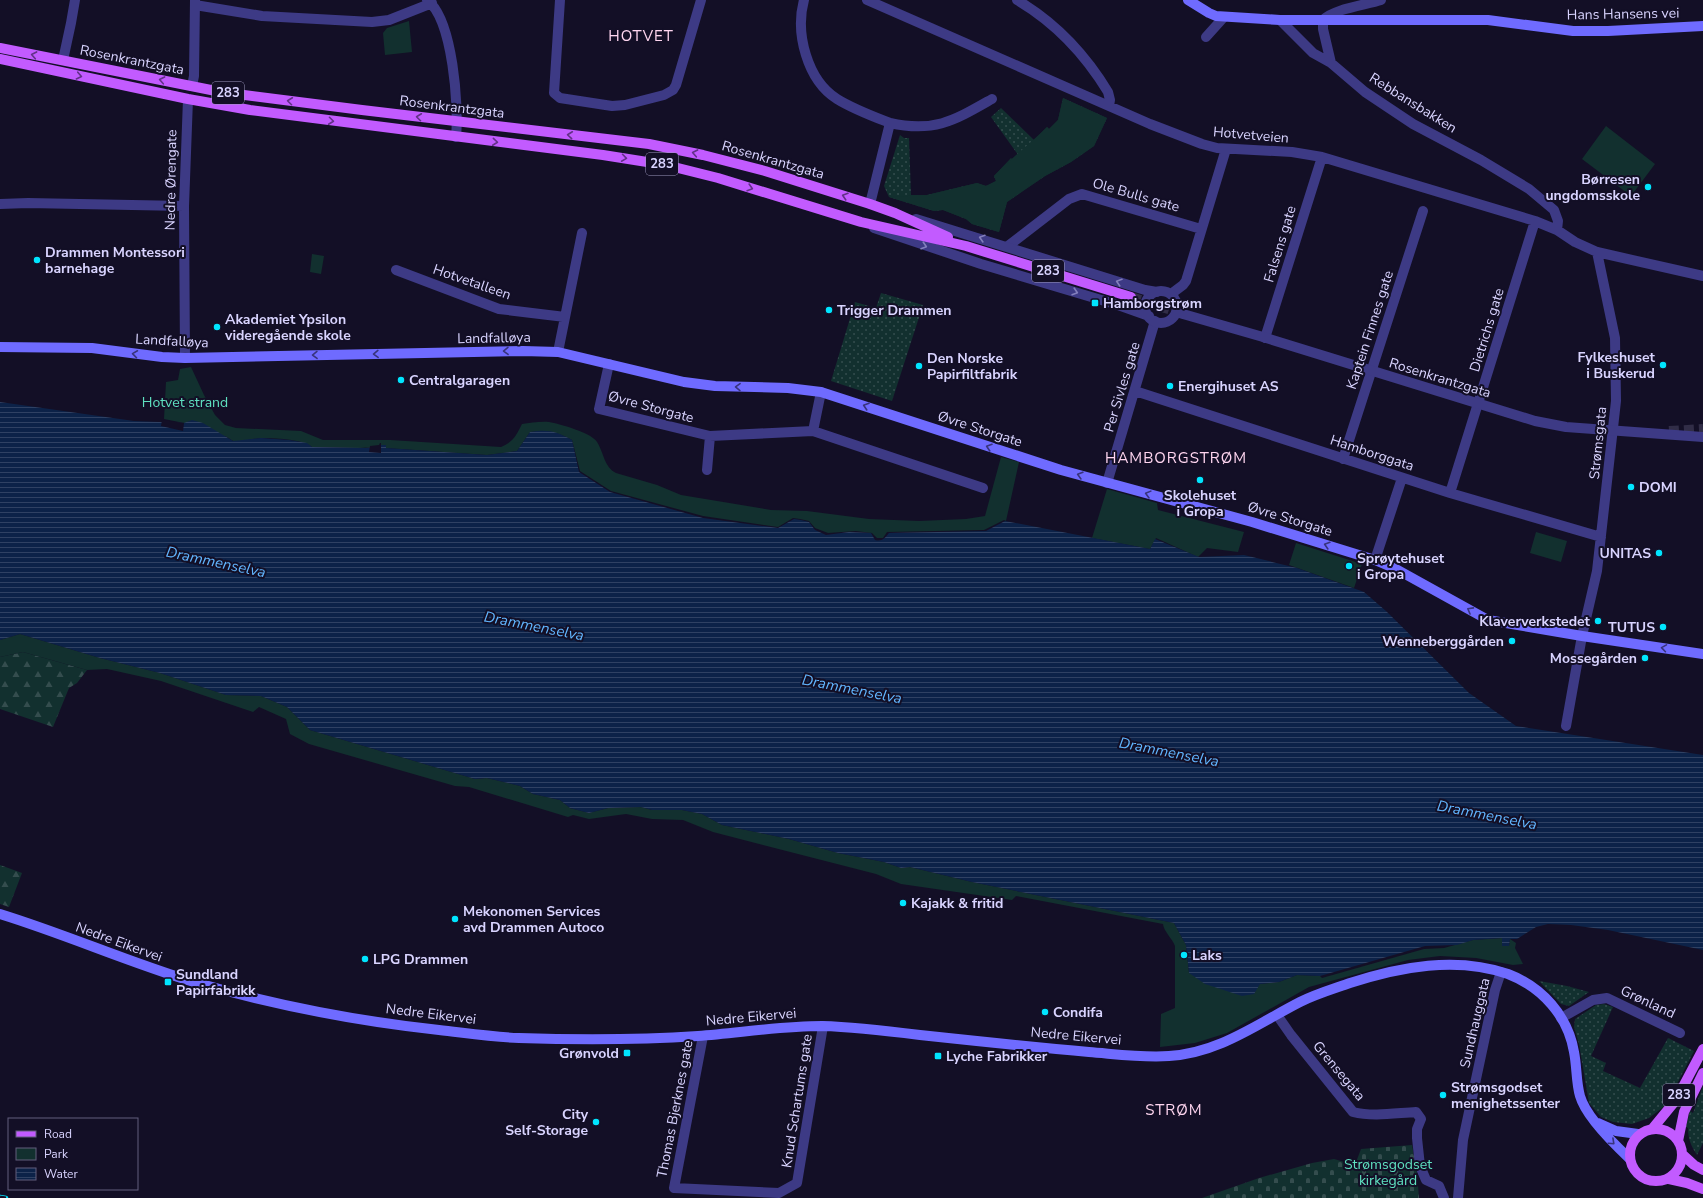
<svg xmlns="http://www.w3.org/2000/svg" width="1703" height="1198" font-family="'Nunito Sans',sans-serif">
	<defs>
		<pattern id="grass-dots" width="8" height="8" patternUnits="userSpaceOnUse"><rect width="8" height="8" fill="#12302f"/><path d="M2 2h.1M6 6h.1" fill="none" stroke="#344d4e" stroke-width="1.8" stroke-linecap="round"/></pattern>
		<pattern id="forest-firs" width="22" height="20" patternUnits="userSpaceOnUse"><rect width="22" height="20" fill="#12302f"/><path d="M5 1l3.5 6h-7zM16 11l3.5 6h-7z" fill="#344d4e"/></pattern>
		<pattern id="cemetery-stones" width="16" height="16" patternUnits="userSpaceOnUse"><rect width="16" height="16" fill="#12302f"/><path d="M2 7V4a2 2 0 0 1 4 0v3zM10 15v-3a2 2 0 0 1 4 0v3z" fill="#344d4e"/></pattern>
		<pattern id="water-rules" width="6" height="5" patternUnits="userSpaceOnUse"><rect width="6" height="5" fill="#0c2248"/><path d="M0 2.5h6" fill="none" stroke="#2f4163"/></pattern>
	</defs>
	<rect width="100%" height="100%" fill="#130f26"/>
	<path fill="url(#grass-dots)" d="M1063,98L1107,118L1094,146L1071,162L1045,176L1007,202L999,232L972,224L966,219L943,210L934,211L889,197L884,186L900,135L904,138H909L911,195H927L977,183L986,186L996,181L994,176L1011,158L1015,162L1021,159L991,117L1001,108L1034,140L1047,127L1049,129L1058,120Z
		M881,293L923,305L892,401L831,381L855,302L876,308Z
		M1155 307a6 6 0 1 1 12 0a6 6 0 1 1-12 0Z
		M1539,981L1567,986L1589,992L1569,1006L1561,1004Z
		M1604,1004L1613,1007L1591,1056L1606,1063L1603,1071L1640,1088L1668,1038L1694,1051L1666,1105L1649,1118L1632,1124L1613,1122L1601,1117L1589,1103L1579,1044L1574,1027L1575,1019L1596,1005Z
		M1703,1086V1143L1697,1155C1691,1146 1688,1139 1688,1128L1686,1127L1690,1111L1693,1113Z"/>
	<path fill="url(#forest-firs)" d="M23,652L87,670L77,683L69,688L53,727L0,709V657Z
		M0,865L22,873L9,907L0,904Z"/>
	<path fill="url(#cemetery-stones)" d="M1412,1145L1417,1173L1419,1198H1202L1259,1178L1312,1163L1334,1159L1355,1165L1361,1149Z"/>
	<path fill="#12302f" d="M409,21L412,52L385,55L383,33L387,28Z
		M1063,98L1107,118L1094,146L1071,162L1045,176L1007,202L999,232L972,224L966,219L943,210L934,211L889,197L927,195L977,183L986,186L996,181L994,176C1011,158 1030,144 1047,127L1049,129L1058,120Z
		M1606,126L1655,164L1631,196L1582,159Z
		M312,254L324,256L321,274L310,272Z
		M191,367L204,395L215,415L225,425L236,428L301,431L323,440H390L501,447C513,442 516,436 522,424C530,423 541,421 549,422C560,424 592,433 597,442C604,453 604,467 616,473L657,485L681,495L771,510L807,511L869,519L919,521L966,519L985,516L1001,457L1019,462L1006,521L1004,520L984,530L887,532L883,538H877L872,533L856,531L828,533L815,528L809,521L800,519L793,518L778,527L703,516L611,491L580,471L572,440C556,431 548,430 530,432L517,451L487,455L386,448V445H381V447L358,448L312,447C303,439 273,438 260,438C251,439 242,442 233,441L227,437L184,423L164,419L166,382L178,380L180,369Z
		M1107,489L1157,503L1158,510L1244,532L1238,552L1207,548L1198,557L1156,538L1150,549L1092,538Z
		M1536,532L1567,541L1561,562L1530,553Z
		M1296,543L1362,564L1354,588L1289,565Z
		M20,634L100,658L160,673L226,695L261,696L287,707L310,730L475,779L487,778L520,786L533,794L560,800L570,808L589,813L608,808L641,807L652,810H682L702,814L722,825L789,839L838,853L884,862L901,868L910,867L972,882L1174,923L1186,945L1189,973L1259,984L1279,982L1297,975L1320,976L1322,978L1424,949L1444,948L1473,940L1502,938L1509,946L1510,939L1516,943L1515,948L1523,964L1513,965L1476,958L1440,956L1408,960L1309,987L1227,1033L1195,1043L1160,1047L1161,1014L1175,1008V946C1172,938 1164,932 1163,924L1016,896L1012,900L901,884L876,874L713,832L683,820L652,819L626,814L589,819L573,815L568,817L469,787L455,786L309,744L290,734L286,719L259,707L253,712L161,681L107,669L87,670L23,652L0,657V640Z"/>
	<path fill="url(#water-rules)" d="M0,402L134,421L184,423L192,420L203,423L233,441L261,438L289,440L307,443L312,447L366,448L381,447V445H386V448L487,455L517,451L530,432C548,429 556,431 572,440L579,472L610,492L703,518L778,528L794,519L801,520L809,522L815,530L826,535L849,532L871,533L875,540C882,542 885,538 889,533L986,531L1005,521L1150,549L1155,539L1199,557L1244,555L1297,568L1364,592L1386,611L1469,693L1516,726L1703,755V950L1608,930L1571,925L1548,924L1536,927L1517,939H1510L1509,946H1502V938L1473,940L1457,945L1425,946L1320,976L1297,975L1279,982L1260,984L1254,994L1242,996L1205,984L1189,973L1186,945L1174,923L972,882L910,867L901,868L884,862L838,853L789,839L722,825L702,814L682,810H652L641,807L608,808L589,813L570,808L560,800L533,794L520,786L487,778L475,779L310,730L287,707L261,696L226,695L160,673L100,658L20,634L0,640Z"/>
	<path fill="#130f26" d="M162,420L184,423L183,431L161,426Z
		M380,443H381V453L369,452L370,446L379,445Z"/>
	<g fill="none" stroke-linecap="round" stroke-linejoin="round">
		<path stroke="#312d47" stroke-width="10" stroke-dasharray="10 5" stroke-linecap="butt" d="M1131,297L1184,314
			M1669,431L1703,429"/>
		<path stroke="#3d3a85" stroke-width="10" d="M427,0C453,19 459,107 456,137
			M560,0L554,93L560,98L612,106L625,105L664,95L673,90L676,85L701,0
			M804,0C795,33 807,80 837,99C853,109 872,116 890,123L870,204
			M867,0L1150,124L1202,144L1217,148L1292,152L1322,157L1535,221L1557,230L1575,242L1597,252L1703,276
			M1017,0C1056,23 1085,54 1108,92L1110,100L1109,106
			M195,5L262,16L372,22L389,20L432,3
			M1280,20L1313,53L1331,63L1365,92L1413,124L1481,160L1529,189L1554,210L1558,221L1557,230
			M1206,37L1224,17
			M63,60L71,23L75,0
			M1331,63L1323,29V20C1333,9 1366,5 1381,0
			M192,86L194,76L195,0
			M890,123C935,133 955,120 992,99
			M0,204L28,203L184,206
			M1008,246L1069,199L1082,194L1201,229
			M396,270L499,309L565,317
			M1171,294L1183,285L1186,281L1226,149
			M1265,338L1322,157
			M558,352L582,233
			M185,358L184,206L188,99
			M609,364L599,409L710,436L813,431
			M1135,391L1450,493L1601,537
			M821,392L813,431L983,488
			M1343,459L1423,211
			M707,470L710,436
			M1107,483L1155,321
			M1450,493L1535,221
			M1375,560L1402,478
			M1566,726L1582,636L1597,571L1616,401L1615,338L1597,252
			M1277,1015L1291,1035L1353,1112C1373,1117 1396,1113 1416,1112L1421,1119L1417,1129V1138L1420,1166L1426,1180L1439,1186L1444,1198
			M1561,1018L1593,1000L1607,998L1680,1033
			M703,1036L674,1188L779,1193L797,1183L823,1026
			M1458,1198L1463,1140L1495,990L1501,972"/>
		<path stroke="#3d3a85" stroke-width="10" d="M916,219L1145,290L1157,292
			M874,228L981,264L1118,305L1149,316
			M1145 307a16 16 0 1 1 32 0a16 16 0 1 1-32 0Z
			M1176,312L1263,337L1535,421L1566,427L1703,437"/>
		<path stroke="#6f6bff" stroke-width="10" d="M1188,0L1209,13L1216,16L1280,20H1488L1573,31H1608L1703,26
			M0,347L92,348L162,357L185,358L523,351L558,352L684,382L715,386L788,388L821,392L1061,470L1252,522L1375,560L1396,569L1488,620L1582,636L1703,654
			M0,914C65,934 128,962 194,982C274,1005 356,1021 439,1030C466,1033 492,1037 519,1038C578,1040 638,1040 698,1036C739,1033 780,1026 822,1026C855,1027 888,1031 920,1035C976,1041 1032,1047 1089,1052C1115,1054 1143,1058 1169,1056C1219,1053 1257,1024 1300,1002C1316,994 1333,989 1350,983C1400,967 1456,956 1508,974C1542,987 1568,1016 1574,1052C1577,1067 1576,1082 1580,1096C1586,1117 1614,1144 1629,1158
			M1598,1123L1616,1131L1638,1134"/>
		<path stroke="#c25bff" stroke-width="10" d="M0,48L221,92L362,110L649,144L703,155L765,171L870,204L895,213L948,237
			M0,59L188,99L250,110L603,155L666,165L718,178L861,222L966,246L1131,297
			M1653,1128L1676,1100L1703,1049
			M1630 1155a26 26 0 1 1 52 0a26 26 0 1 1-52 0Z
			M1678,1141L1684,1112L1703,1073
			M1682,1154L1694,1165L1703,1170
			M1669,1179L1687,1183L1703,1189"/>
		<g stroke="#00e5ff" stroke-width="4.5">
			<path id="rail" d="M0,1197L6,1198"/>
		</g>
		<use href="#rail" stroke="#130f26" stroke-width="3" stroke-dasharray="9" stroke-linecap="butt"/>
	</g>
	<defs><path id="oneway-chevron" d="M-2-3.5L2.5 0L-2 3.5" fill="none" stroke-width="1.6" stroke-linecap="round" stroke-linejoin="round"/></defs>
	<g stroke="#623188">
		<use href="#oneway-chevron" transform="translate(34 55) rotate(-169)"/>
		<use href="#oneway-chevron" transform="translate(79 76) rotate(12)"/>
		<use href="#oneway-chevron" transform="translate(162 80) rotate(-169)"/>
		<use href="#oneway-chevron" transform="translate(290 101) rotate(-173)"/>
		<use href="#oneway-chevron" transform="translate(419 117) rotate(-173)"/>
		<use href="#oneway-chevron" transform="translate(331 121) rotate(7)"/>
		<use href="#oneway-chevron" transform="translate(570 135) rotate(-174)"/>
		<use href="#oneway-chevron" transform="translate(495 142) rotate(6)"/>
		<use href="#oneway-chevron" transform="translate(695 153) rotate(-169)"/>
		<use href="#oneway-chevron" transform="translate(624 158) rotate(8)"/>
		<use href="#oneway-chevron" transform="translate(750 188) rotate(17)"/>
		<use href="#oneway-chevron" transform="translate(845 196) rotate(-162)"/>
	</g>
	<g stroke="#837fbc">
		<use href="#oneway-chevron" transform="translate(982 238) rotate(-163)"/>
		<use href="#oneway-chevron" transform="translate(924 246) rotate(18)"/>
		<use href="#oneway-chevron" transform="translate(1119 282) rotate(-162)"/>
		<use href="#oneway-chevron" transform="translate(1075 292) rotate(17)"/>
	</g>
	<g stroke="#38347d">
		<use href="#oneway-chevron" transform="translate(506 351) rotate(179)"/>
		<use href="#oneway-chevron" transform="translate(135 354) rotate(-172)"/>
		<use href="#oneway-chevron" transform="translate(376 354) rotate(178)"/>
		<use href="#oneway-chevron" transform="translate(315 355) rotate(179)"/>
		<use href="#oneway-chevron" transform="translate(738 387) rotate(-179)"/>
		<use href="#oneway-chevron" transform="translate(866 406) rotate(-162)"/>
		<use href="#oneway-chevron" transform="translate(989 447) rotate(-162)"/>
		<use href="#oneway-chevron" transform="translate(1080 475) rotate(-164)"/>
		<use href="#oneway-chevron" transform="translate(1148 494) rotate(-165)"/>
		<use href="#oneway-chevron" transform="translate(1327 545) rotate(-163)"/>
		<use href="#oneway-chevron" transform="translate(1470 610) rotate(-151)"/>
		<use href="#oneway-chevron" transform="translate(1664 648) rotate(-171)"/>
		<use href="#oneway-chevron" transform="translate(1612 1142) rotate(43)"/>
	</g>
	<g fill="#00e5ff" stroke="#130f26" stroke-width="1.5">
		<circle cx="1648" cy="187" r="4"/>
		<circle cx="37" cy="260" r="4"/>
		<rect x="1091" y="299" width="8" height="8" rx="2"/>
		<circle cx="829" cy="310" r="4"/>
		<circle cx="217" cy="327" r="4"/>
		<circle cx="1663" cy="365" r="4"/>
		<circle cx="919" cy="366" r="4"/>
		<circle cx="401" cy="380" r="4"/>
		<circle cx="1170" cy="386" r="4"/>
		<circle cx="1200" cy="480" r="4"/>
		<circle cx="1631" cy="487" r="4"/>
		<circle cx="1659" cy="553" r="4"/>
		<circle cx="1349" cy="566" r="4"/>
		<circle cx="1598" cy="621" r="4"/>
		<circle cx="1663" cy="627" r="4"/>
		<circle cx="1512" cy="641" r="4"/>
		<circle cx="1645" cy="658" r="4"/>
		<circle cx="903" cy="903" r="4"/>
		<circle cx="455" cy="919" r="4"/>
		<circle cx="1184" cy="955" r="4"/>
		<circle cx="365" cy="959" r="4"/>
		<rect x="164" y="978" width="8" height="8" rx="2"/>
		<circle cx="1045" cy="1012" r="4"/>
		<rect x="623" y="1049" width="8" height="8" rx="2"/>
		<rect x="934" y="1052" width="8" height="8" rx="2"/>
		<circle cx="1443" cy="1095" r="4"/>
		<circle cx="596" cy="1122" r="4"/>
	</g>
	<g text-anchor="middle" dominant-baseline="central" stroke-width="4" stroke-linejoin="round" paint-order="stroke">
		<g fill="#130f26" stroke="#9e99be" stroke-width="1">
			<rect x="212" y="82" width="32" height="22" rx="3"/>
			<rect x="646" y="153" width="32" height="22" rx="3"/>
			<rect x="1032" y="260" width="32" height="22" rx="3"/>
			<rect x="1663" y="1084" width="32" height="22" rx="3"/>
		</g>
		<g font-size="13" font-weight="bold" fill="#d9d4ff">
			<text x="228" y="93">283</text>
			<text x="662" y="164">283</text>
			<text x="1048" y="271">283</text>
			<text x="1679" y="1095">283</text>
		</g>
		<g font-size="14" fill="#d9d4ff" stroke="#130f26">
			<text transform="translate(1623 14) rotate(-1)">Hans Hansens vei</text>
			<text transform="translate(132 60) rotate(11)">Rosenkrantzgata</text>
			<text transform="translate(1413 103) rotate(32)">Rebbansbakken</text>
			<text transform="translate(452 107) rotate(7)">Rosenkrantzgata</text>
			<text transform="translate(1251 135) rotate(5)">Hotvetveien</text>
			<text transform="translate(773 160) rotate(16)">Rosenkrantzgata</text>
			<text transform="translate(171 180) rotate(-89)">Nedre Ørengate</text>
			<text transform="translate(1136 195) rotate(16)">Ole Bulls gate</text>
			<text transform="translate(1280 244) rotate(-73)">Falsens gate</text>
			<text transform="translate(472 282) rotate(19)">Hotvetalleen</text>
			<text transform="translate(1370 330) rotate(-72)">Kaptein Finnes gate</text>
			<text transform="translate(1487 330) rotate(-73)">Dietrichs gate</text>
			<text transform="translate(494 338) rotate(-1)">Landfalløya</text>
			<text transform="translate(172 341) rotate(3)">Landfalløya</text>
			<text transform="translate(1440 378) rotate(17)">Rosenkrantzgata</text>
			<text transform="translate(1122 387) rotate(-73)">Per Sivles gate</text>
			<text transform="translate(651 407) rotate(15)">Øvre Storgate</text>
			<text transform="translate(980 429) rotate(18)">Øvre Storgate</text>
			<text transform="translate(1598 443) rotate(-84)">Strømsgata</text>
			<text transform="translate(1372 453) rotate(18)">Hamborggata</text>
			<text transform="translate(1290 519) rotate(17)">Øvre Storgate</text>
			<text transform="translate(119 942) rotate(20)">Nedre Eikervei</text>
			<text transform="translate(1648 1002) rotate(25)">Grønland</text>
			<text transform="translate(431 1014) rotate(7)">Nedre Eikervei</text>
			<text transform="translate(751 1017) rotate(-5)">Nedre Eikervei</text>
			<text transform="translate(1475 1023) rotate(-77)">Sundhauggata</text>
			<text transform="translate(1076 1036) rotate(5)">Nedre Eikervei</text>
			<text transform="translate(1339 1071) rotate(50)">Grensegata</text>
			<text transform="translate(797 1101) rotate(-81)">Knud Schartums gate</text>
			<text transform="translate(675 1109) rotate(-79)">Thomas Bjerknes gate</text>
		</g>
		<g font-size="14" font-weight="bold" fill="#d9d4ff" stroke="#130f26" text-anchor="start">
			<text x="1640" y="179" text-anchor="end">Børresen<tspan x="1640" dy="16">ungdomsskole</tspan></text>
			<text x="45" y="252">Drammen Montessori<tspan x="45" dy="16">barnehage</tspan></text>
			<text x="1103" y="303">Hamborgstrøm</text>
			<text x="837" y="310">Trigger Drammen</text>
			<text x="225" y="319">Akademiet Ypsilon<tspan x="225" dy="16">videregående skole</tspan></text>
			<text x="1655" y="357" text-anchor="end">Fylkeshuset<tspan x="1655" dy="16">i Buskerud</tspan></text>
			<text x="927" y="358">Den Norske<tspan x="927" dy="16">Papirfiltfabrik</tspan></text>
			<text x="409" y="380">Centralgaragen</text>
			<text x="1178" y="386">Energihuset AS</text>
			<text x="1639" y="487">DOMI</text>
			<text x="1200" y="495" text-anchor="middle">Skolehuset<tspan x="1200" dy="16">i Gropa</tspan></text>
			<text x="1651" y="553" text-anchor="end">UNITAS</text>
			<text x="1357" y="558">Sprøytehuset<tspan x="1357" dy="16">i Gropa</tspan></text>
			<text x="1590" y="621" text-anchor="end">Klaververkstedet</text>
			<text x="1655" y="627" text-anchor="end">TUTUS</text>
			<text x="1504" y="641" text-anchor="end">Wenneberggården</text>
			<text x="1637" y="658" text-anchor="end">Mossegården</text>
			<text x="911" y="903">Kajakk &amp; fritid</text>
			<text x="463" y="911">Mekonomen Services<tspan x="463" dy="16">avd Drammen Autoco</tspan></text>
			<text x="1192" y="955">Laks</text>
			<text x="373" y="959">LPG Drammen</text>
			<text x="176" y="974">Sundland<tspan x="176" dy="16">Papirfabrikk</tspan></text>
			<text x="1053" y="1012">Condifa</text>
			<text x="619" y="1053" text-anchor="end">Grønvold</text>
			<text x="946" y="1056">Lyche Fabrikker</text>
			<text x="1451" y="1087">Strømsgodset<tspan x="1451" dy="16">menighetssenter</tspan></text>
			<text x="588" y="1114" text-anchor="end">City<tspan x="588" dy="16">Self-Storage</tspan></text>
		</g>
		<g font-size="14" fill="#5fe0c0" stroke="#130f26">
			<text x="185" y="402">Hotvet strand</text>
			<text x="1388" y="1164">Strømsgodset<tspan x="1388" dy="16">kirkegård</tspan></text>
		</g>
		<g font-size="15" letter-spacing="1" fill="#ffd6f0" stroke="#130f26">
			<text x="641" y="36">HOTVET</text>
			<text x="1176" y="458">HAMBORGSTRØM</text>
			<text x="1174" y="1110">STRØM</text>
		</g>
		<g font-size="15" font-style="italic" fill="#62b6ff" stroke="#130f26">
			<text transform="translate(216 562) rotate(12)">Drammenselva</text>
			<text transform="translate(534 626) rotate(11)">Drammenselva</text>
			<text transform="translate(852 689) rotate(11)">Drammenselva</text>
			<text transform="translate(1169 752) rotate(11)">Drammenselva</text>
			<text transform="translate(1487 815) rotate(11)">Drammenselva</text>
		</g>
	</g>
	<rect x="8" y="1118" width="130" height="72" fill="#130f26" stroke="#625e7d"/>
	<rect x="16" y="1131" width="20" height="6" fill="#c25bff" stroke="#625e7d"/>
	<text x="44" y="1138" font-size="12" fill="#d9d4ff">Road</text>
	<rect x="16" y="1148" width="20" height="12" fill="#12302f" stroke="#625e7d"/>
	<text x="44" y="1158" font-size="12" fill="#d9d4ff">Park</text>
	<rect x="16" y="1168" width="20" height="12" fill="url(#water-rules)" stroke="#625e7d"/>
	<text x="44" y="1178" font-size="12" fill="#d9d4ff">Water</text>
</svg>
